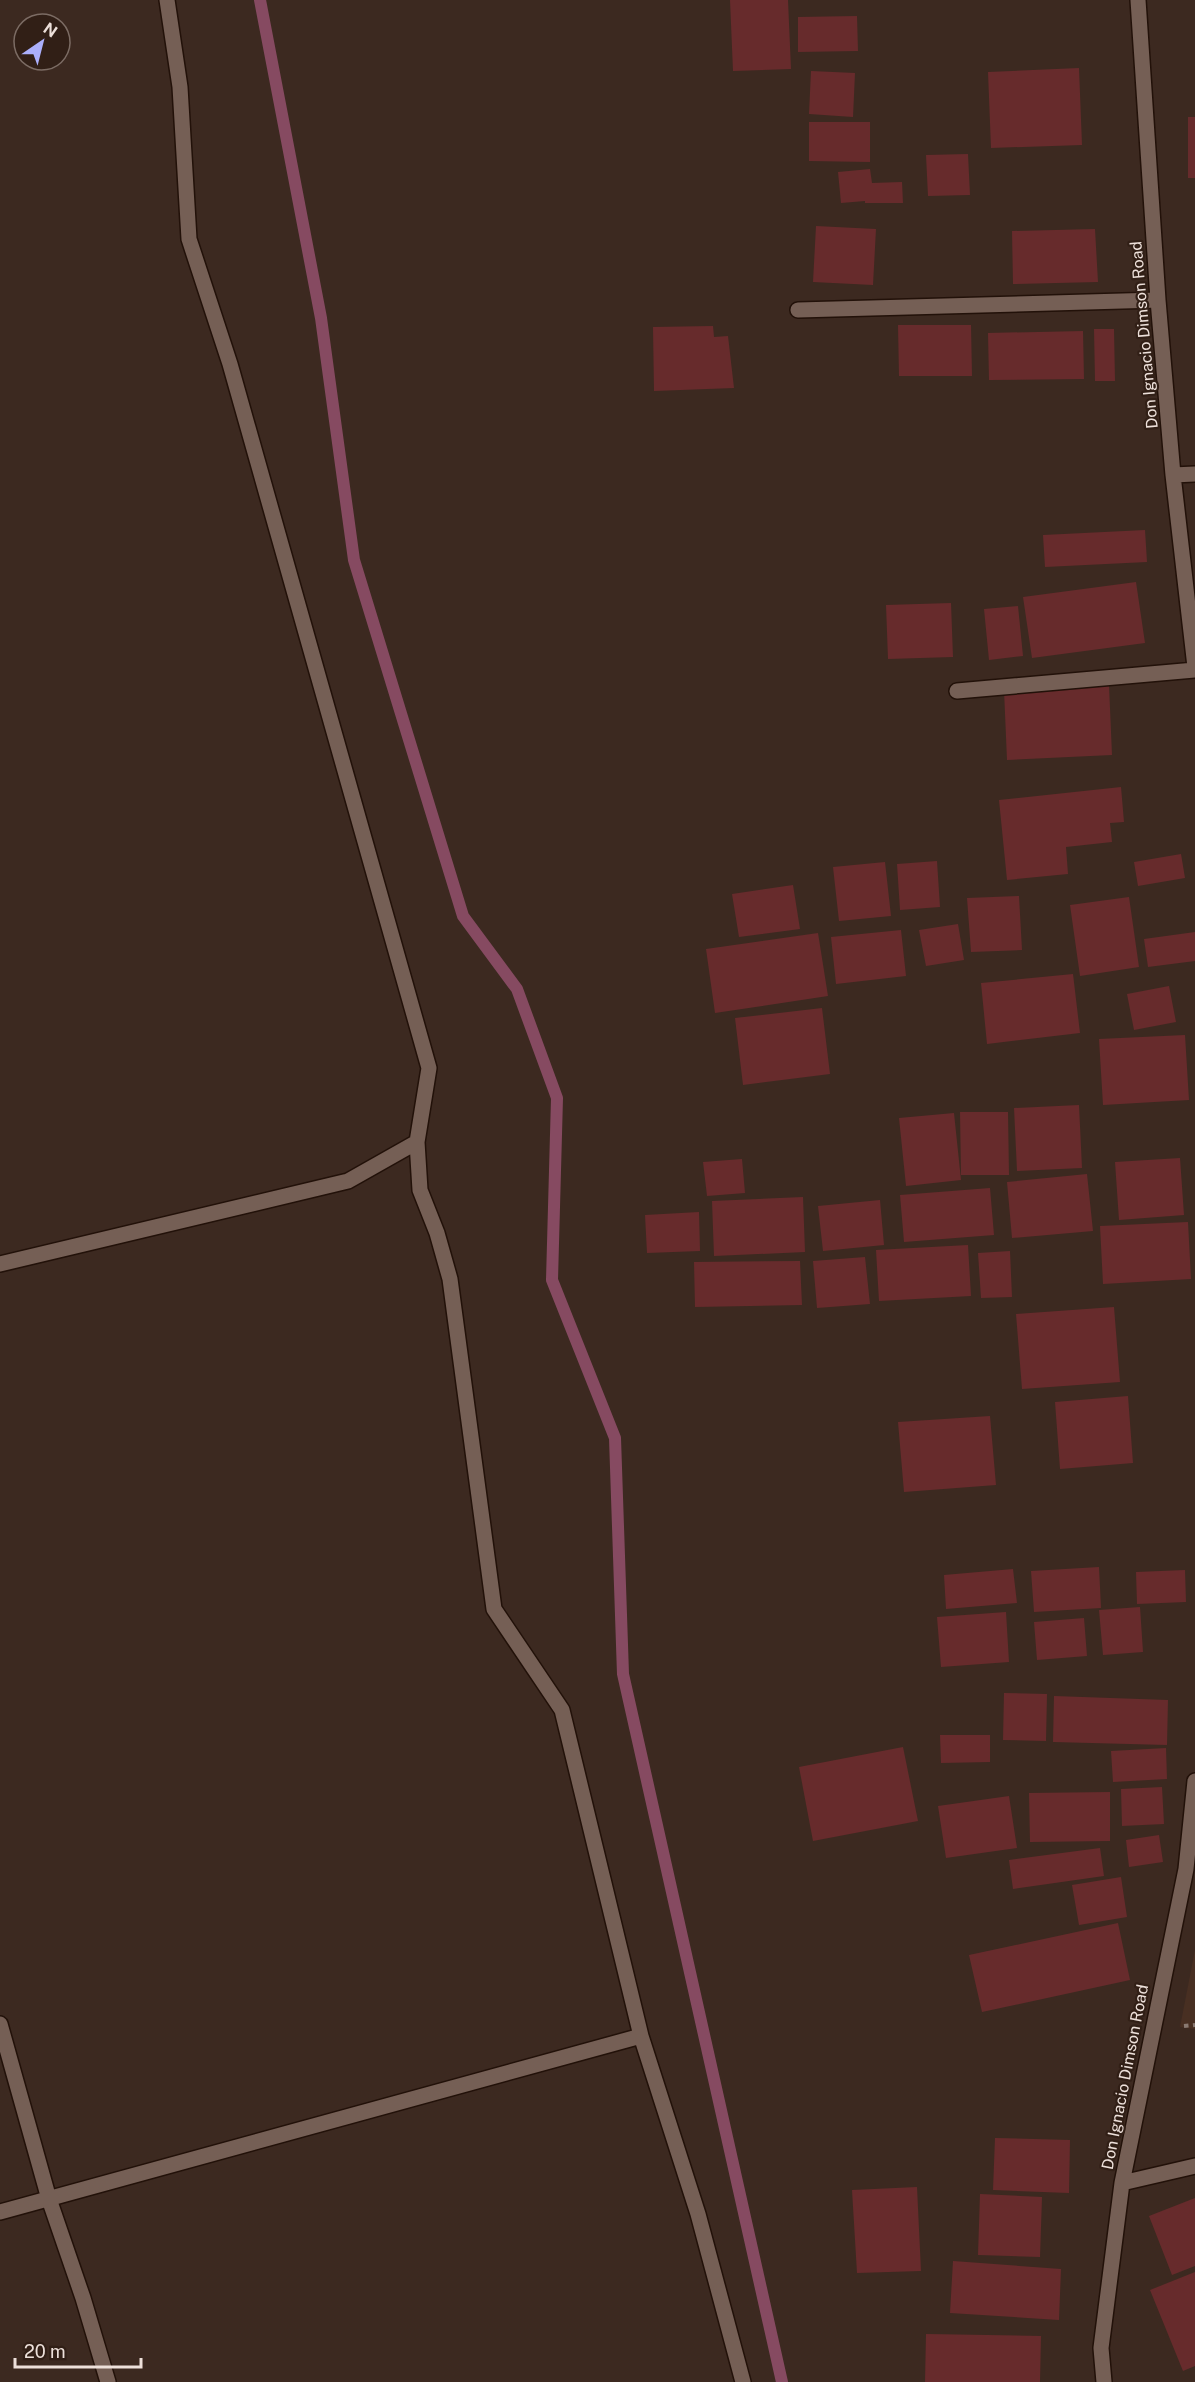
<svg xmlns="http://www.w3.org/2000/svg" width="1195" height="2382" font-family="'Public Sans',sans-serif">
	<rect width="100%" height="100%" fill="#3c2920"/>
	<path fill="#482f22" d="M1195,1950V2029L1180,2027Z"/>
	<g fill="none" stroke-linecap="round" stroke-linejoin="round">
		<path stroke="#864a61" stroke-width="12" d="M260,0L321,318L354,560L463,916L517,989L557,1098L552,1280L615,1438L623,1674L782,2382"/>
	</g>
	<path fill="#672b2c" d="M730,0H788L791,69L733,71Z
		M857,16L858,51L798,52V17Z
		M1079,68L1082,145L991,148L988,72Z
		M811,71L855,73L853,117L809,114Z
		M1188,117H1195V178H1188Z
		M809,122H870V162L809,161Z
		M968,154L970,195L928,196L926,155Z
		M870,169L872,183L902,182L903,203H865V201L841,203L838,172Z
		M816,226L876,229L873,285L813,282Z
		M1095,229L1098,282L1013,284L1012,231Z
		M898,325H971L972,376H899Z
		M713,326L714,337L728,336L734,388L654,391L653,327Z
		M1094,329H1114L1115,381H1095Z
		M1083,331L1084,379L989,380L988,333Z
		M1145,530L1147,562L1045,567L1043,535Z
		M1136,582L1145,643L1032,658L1023,597Z
		M951,603L953,657L888,659L886,605Z
		M1018,606L1023,656L989,660L984,609Z
		M1109,685L1112,755L1007,760L1004,690Z
		M1121,787L1124,822L1110,823L1112,842L1066,847L1068,874L1007,880L999,800Z
		M1181,854L1185,878L1138,886L1134,862Z
		M937,861L940,907L900,910L897,864Z
		M885,862L891,916L839,921L833,867Z
		M793,885L800,929L739,937L732,894Z
		M1019,896L1022,950L971,952L967,898Z
		M1129,897L1139,967L1080,976L1070,905Z
		M958,924L964,960L926,966L919,930Z
		M901,930L906,976L836,984L831,937Z
		M1195,932V961L1148,967L1144,939Z
		M818,933L828,996L715,1013L706,949Z
		M1073,974L1080,1033L987,1044L981,983Z
		M1169,986L1176,1022L1134,1030L1127,994Z
		M822,1008L830,1074L743,1085L735,1018Z
		M1185,1035L1189,1100L1103,1105L1099,1039Z
		M1079,1105L1082,1168L1017,1171L1014,1108Z
		M960,1112H1008L1009,1175H961Z
		M954,1113L961,1180L906,1186L899,1118Z
		M1180,1158L1184,1215L1119,1220L1115,1162Z
		M742,1159L745,1193L707,1196L703,1162Z
		M1087,1174L1093,1231L1012,1238L1007,1182Z
		M990,1188L994,1235L904,1242L900,1195Z
		M803,1197L805,1252L714,1256L712,1201Z
		M880,1200L884,1245L823,1251L818,1206Z
		M699,1212L700,1251L647,1253L645,1215Z
		M1188,1222L1191,1279L1103,1284L1100,1226Z
		M968,1245L971,1296L879,1301L876,1250Z
		M1010,1251L1012,1297L981,1298L978,1253Z
		M865,1257L870,1304L817,1308L813,1261Z
		M800,1261L802,1305L695,1307L694,1262Z
		M1114,1307L1120,1382L1022,1389L1016,1314Z
		M1128,1396L1133,1463L1060,1469L1055,1402Z
		M990,1416L996,1485L904,1492L898,1422Z
		M1099,1567L1101,1608L1034,1612L1031,1571Z
		M1013,1569L1017,1603L946,1609L944,1575Z
		M1185,1570L1186,1602L1137,1604L1136,1572Z
		M1140,1607L1143,1652L1103,1655L1099,1610Z
		M1006,1612L1009,1662L941,1667L937,1617Z
		M1084,1618L1087,1656L1037,1660L1034,1622Z
		M1004,1693L1047,1694L1046,1741L1003,1740Z
		M1054,1696L1168,1700L1167,1745L1053,1742Z
		M940,1735H990V1762L941,1763Z
		M903,1747L918,1821L813,1841L799,1767Z
		M1166,1748L1167,1779L1113,1782L1111,1751Z
		M1162,1787L1164,1824L1122,1826L1121,1789Z
		M1110,1792V1841L1030,1842L1029,1793Z
		M1009,1796L1017,1848L946,1858L938,1806Z
		M1159,1835L1163,1862L1129,1867L1126,1840Z
		M1100,1848L1104,1876L1013,1889L1009,1860Z
		M1121,1877L1127,1917L1079,1925L1072,1885Z
		M1118,1923L1130,1980L982,2012L969,1955Z
		M995,2138L1070,2140L1069,2193L993,2190Z
		M917,2187L921,2271L857,2273L852,2190Z
		M980,2194L1042,2197L1040,2257L978,2255Z
		M1195,2198V2266L1172,2275L1149,2216Z
		M953,2261L1061,2269L1059,2320L950,2313Z
		M1195,2272V2366L1183,2371L1150,2290Z
		M926,2334L1041,2336L1040,2382H925Z"/>
	<g fill="none" stroke-linecap="round" stroke-linejoin="round">
		<g stroke="#221109" stroke-width="18">
			<path id="minor" d="M167,0L180,87L189,239L230,364L429,1068L417,1142L420,1190L437,1233L450,1279L494,1609L562,1710L641,2036L698,2214L743,2382
				M1138,0L1158,300L1173,475L1195,667
				M798,310L1158,300
				M1173,475L1195,474
				M957,691L1195,670
				M0,1264L348,1181L417,1142
				M0,2024L49,2199L83,2298L108,2382
				M1122,2183L1195,2166
				M0,2212L641,2036
				M1104,2382L1101,2348L1122,2183L1186,1869L1195,1781"/>
		</g>
		<path stroke="#897971" stroke-width="4" stroke-dasharray="4.5 4.5" stroke-linecap="butt" d="M1184,2026L1195,2025"/>
		<use href="#minor" stroke="#755f55" stroke-width="15"/>
	</g>
	<g text-anchor="middle" dominant-baseline="central" stroke-width="4.5" stroke-linejoin="round" paint-order="stroke">
		<g font-size="16" fill="#ede0da" stroke="#311f16">
			<text transform="translate(1144 335) rotate(-95)">Don Ignacio Dimson Road</text>
			<text transform="translate(1125 2077) rotate(-79)">Don Ignacio Dimson Road</text>
		</g>
	</g>
	<g transform="translate(42 42) rotate(35)"><circle r="28" fill="#311f16" stroke="#7c6c64" stroke-width="1.5"/>
	<path d="M0-4.5L10 22L0 15L-10 22Z" fill="#abaffb"/>
	<text y="-9" font-size="16" font-weight="bold" text-anchor="middle" fill="#ede0da">N</text>
	</g>
	<path d="M15 2358v9h126v-9" fill="none" stroke="#ede0da" stroke-width="3"/>
	<text x="24" y="2358" font-size="18" fill="#ede0da" stroke="#311f16" stroke-width="4.5" paint-order="stroke">20 m</text>
</svg>
